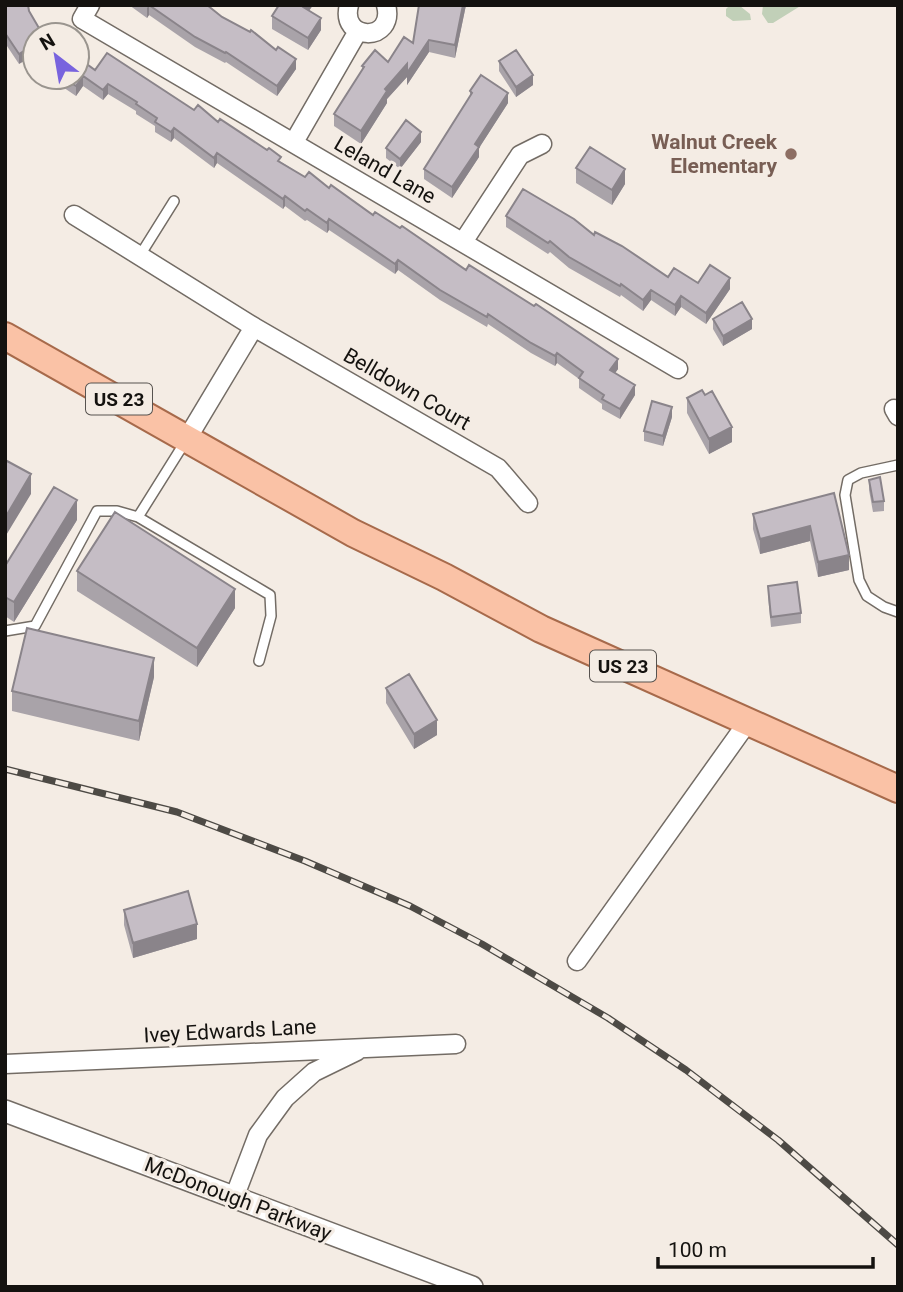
<svg xmlns="http://www.w3.org/2000/svg" width="903" height="1292" font-family="Roboto,sans-serif">
	<rect width="100%" height="100%" fill="#f4ece4"/>
	<path fill="#c1d0b8" d="M730,5L740,6L750,14L751,20L733,21L726,16V9Z
		M763,5H802L773,23H768L762,14Z"/>
	<g fill="none" stroke-linecap="round" stroke-linejoin="round">
		<g stroke="#736c65" stroke-width="12">
			<path id="service" d="M139,257L174,201
				M898,465L861,473L848,480L845,495L859,580L867,596L884,607L898,612
				M138,517L270,595L271,616L259,661
				M5,631L35,626L97,511H117L138,517L185,442"/>
		</g>
		<g stroke="#736c65" stroke-width="21">
			<path id="minor" d="M90,5L82,19L678,369
				M349,5C339,42 396,43 386,5
				M294,142L358,31
				M74,215L254,327L188,437
				M463,242L520,155L542,144
				M254,327L498,468L528,503
				M894,409L898,416
				M577,961L747,723
				M5,1064L456,1044
				M234,1198L258,1135L285,1098L314,1072L357,1051"/>
		</g>
		<g stroke="#736c65" stroke-width="24">
			<path id="tertiary" d="M5,1111L472,1287"/>
		</g>
		<g stroke="#a76a4b" stroke-width="30">
			<path id="primary" d="M5,336L353,533L444,577L541,629L898,789"/>
		</g>
		<use href="#service" stroke="#fff" stroke-width="9"/>
		<use href="#minor" stroke="#fff" stroke-width="18"/>
		<use href="#tertiary" stroke="#fff" stroke-width="21"/>
		<use href="#primary" stroke="#fac2a6" stroke-width="26"/>
		<g stroke="#4d4a45" stroke-width="7">
			<path id="rail" d="M5,769L177,812L305,861L410,906L482,944L608,1018L686,1070L778,1140L898,1245"/>
		</g>
		<use href="#rail" stroke="#f4ece4" stroke-width="4.5" stroke-dasharray="13" stroke-linecap="butt"/>
	</g>
	<path fill="#a9a3a9" d="M5,5H28L19,64L5,43Z
		M129,5H207L222,17L296,69L277,96L226,62L225,63L195,47L149,15L147,18Z
		M279,5H313L309,11L321,30L308,50L272,29V16Z
		M419,5H466L455,58L429,52L407,85V77L387,99V103L361,144L334,126V114L362,70V66L388,62L413,43Z
		M499,61L533,85L516,97L499,71Z
		M35,63V77H77L95,70L194,110L218,122L305,177L329,188L466,270L618,369L615,373L635,395L620,419L602,409V404L579,388V379L557,363L555,366L531,353L488,324L487,327L440,300L398,270L395,274L329,230L327,233L307,220L305,221L285,206L283,209L217,163L214,168L174,138L171,142L155,132V126L136,114V111L108,94L103,100L83,86L76,96L54,81L50,87L33,76V66Z
		M470,91L508,103L479,148V157L452,198L424,179V169L470,97Z
		M421,142L400,169L386,158V148Z
		M576,168L625,184L612,205L576,183Z
		M506,216L594,235L668,277L730,289L706,324L681,307L675,316L651,300L643,311L621,295L620,297L569,268L550,252L548,254L506,227Z
		M713,319L752,329L723,346L713,329Z
		M687,398L732,442L709,454L687,413Z
		M672,417L663,446L644,441V431Z
		M869,480L884,501V511L873,512L869,490Z
		M834,493L849,570L818,577L810,541L760,554L753,529V514Z
		M77,520L14,622L5,616V566Z
		M77,571L235,608L197,667L77,591Z
		M768,586L801,613V623L771,627L768,596Z
		M154,677L139,741L12,711V691Z
		M386,688L437,735L414,749L386,703Z
		M124,910L197,939L133,958L124,925Z"/>
	<path fill="#8a848a" d="M149,5V15L147,18V8Z
		M304,5H313L303,19V7Z
		M463,5H466L455,58V45Z
		M321,18V30L308,50V38Z
		M429,40V52L407,85V73Z
		M35,44V55L19,64V54Z
		M296,59V69L277,96V86Z
		M407,64V77L387,99V103L361,144V131L385,89Z
		M533,75V85L516,97V87Z
		M83,76V86L76,96V86Z
		M50,77H54V81L50,87Z
		M108,84V94L103,100V90Z
		M508,93V103L479,148V157L452,198V187L475,144Z
		M174,128V138L171,142V132Z
		M421,132V142L400,169V159Z
		M217,153V163L214,168V158Z
		M625,169V184L612,205V190Z
		M285,196V206L283,209V199Z
		M329,219V230L327,233V223Z
		M398,260V270L395,274V264Z
		M730,278V289L706,324V313Z
		M651,290V300L643,311V300Z
		M681,296V307L675,316V305Z
		M752,319V329L723,346V336Z
		M557,353V363L555,366V356Z
		M618,359V369L610,380V370Z
		M635,385V395L620,419V409Z
		M672,407V417L663,446V436Z
		M732,427V442L709,454V439Z
		M31,474V494L5,537V518Z
		M77,500V520L14,622V602Z
		M810,526V541L760,554V539Z
		M849,555V570L818,577V562Z
		M235,589V608L197,667V648Z
		M154,658V677L139,741V721Z
		M437,720V735L414,749V734Z
		M197,924V939L133,958V943Z"/>
	<path fill="#c5bdc5" stroke="#8a848a" stroke-width="2" d="M5,5H28L29,11L43,35H35V44L19,54L5,33Z
		M149,5H207L222,17L250,32L251,30L276,50L278,47L296,59L277,86L226,52L225,53L195,37Z
		M279,5H304L303,7L321,18L308,38L272,16Z
		M419,5H463L455,45L429,40L407,73V64L385,89L387,91L361,131L334,114L364,67L362,66L375,50L388,62L404,37L413,43Z
		M516,50L533,75L516,87L499,61Z
		M107,53L194,110L198,105L218,122L220,119L267,150L269,148L281,157L278,161L305,177L309,172L329,188L331,185L373,215L375,212L400,228L402,226L466,270L469,265L534,306L536,304L618,359L610,370L635,385L620,409L602,399L604,395L579,378L583,372L557,353L555,356L531,343L488,314L487,317L440,290L398,260L395,264L329,219L327,223L307,209L305,211L285,196L283,199L217,153L214,158L174,128L171,132L155,122L157,118L136,104L137,102L108,84L103,90L83,76L76,86L62,77H77V57L95,70Z
		M481,75L508,93L475,144L479,147L452,187L424,169L472,93L470,91Z
		M406,120L421,132L400,159L386,148Z
		M590,147L625,169L612,190L576,168Z
		M523,189L574,219L594,235L595,232L622,246L668,277L674,268L698,283L710,265L730,278L706,313L681,296L675,305L651,290L643,300L621,284L620,286L569,257L550,241L548,243L506,216Z
		M742,302L752,319L723,336L713,319Z
		M702,390L705,395L712,391L732,427L709,439L687,398Z
		M652,401L672,407L663,436L644,431Z
		M7,461L31,474L5,518V464Z
		M880,477L884,501L873,502L869,480Z
		M54,487L77,500L14,602L5,597V566Z
		M834,493L849,555L818,562L810,526L760,539L753,514Z
		M115,512L235,589L197,648L77,571Z
		M797,582L801,613L771,617L768,586Z
		M27,628L154,658L139,721L12,691Z
		M409,674L437,720L414,734L386,688Z
		M188,891L197,924L133,943L124,910Z"/>
	<circle fill="#8d6e63" stroke="#f4ece4" stroke-width="2.5" cx="791" cy="154" r="7"/>
	<g text-anchor="middle" dominant-baseline="central" stroke-width="6" stroke-linejoin="round" paint-order="stroke">
		<g fill="#f4ece4" stroke="#57534f" stroke-width="2">
			<rect x="86" y="383.5" width="66" height="31" rx="5"/>
			<rect x="590" y="650.5" width="66" height="31" rx="5"/>
		</g>
		<g font-size="19" font-weight="bold" fill="#14120f">
			<text x="119" y="399">US 23</text>
			<text x="623" y="666">US 23</text>
		</g>
		<g font-size="21" font-weight="bold" fill="#785e54" stroke="#f4ece4" text-anchor="end">
			<text x="777" y="142">Walnut Creek<tspan x="777" dy="24">Elementary</tspan></text>
		</g>
		<g font-size="21" fill="#14120f" stroke="#f4ece4">
			<text transform="translate(385 170) rotate(30)">Leland Lane</text>
			<text transform="translate(407 389) rotate(30)">Belldown Court</text>
			<text transform="translate(230 1031) rotate(-3)">Ivey Edwards Lane</text>
			<text transform="translate(238 1199) rotate(21)">McDonough Parkway</text>
		</g>
	</g>
	<rect width="903" height="1292" fill="none" stroke="#14120f" stroke-width="14"/>
	<g transform="translate(56 56) rotate(329)"><circle r="33" fill="#f4ece4" stroke="#9a958f" stroke-width="2"/>
	<path d="M0-5L12 26L0 18L-12 26Z" fill="#7863de"/>
	<text y="-10" font-size="19" font-weight="bold" text-anchor="middle" fill="#14120f">N</text>
	</g>
	<path d="M658 1257v10h215v-10" fill="none" stroke="#14120f" stroke-width="3.5"/>
	<text x="668" y="1257" font-size="21" fill="#14120f" stroke="#f4ece4" stroke-width="5" paint-order="stroke">100 m</text>
</svg>
